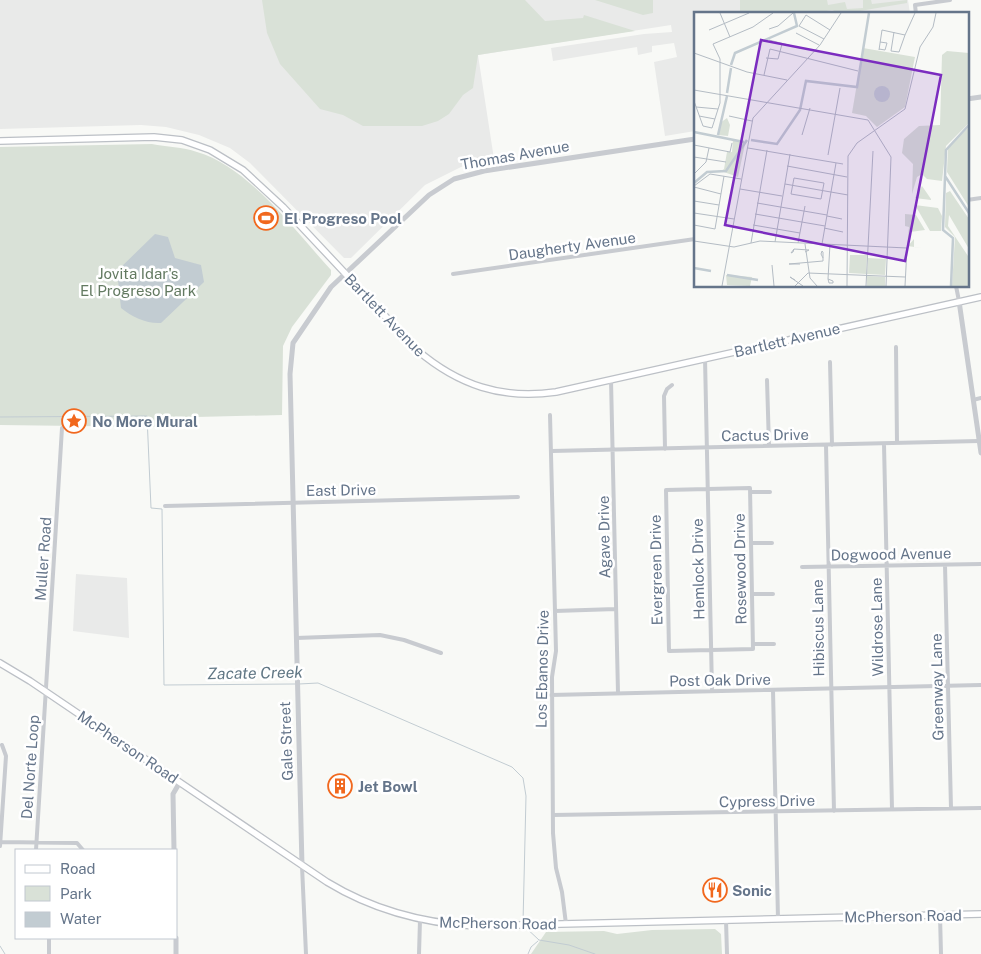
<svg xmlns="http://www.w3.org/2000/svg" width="981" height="954" font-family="'Public Sans',sans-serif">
	<rect width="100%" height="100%" fill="#f8f9f6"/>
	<path fill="#e9eae9" d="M0,0H908L910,14H695V131L665,136L654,62L677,57L674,43L652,46V52L638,55L637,47L553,61L551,48L644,34L672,32L671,25L478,55L494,159L461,167L425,185L351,258H344L250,163L230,148L199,135L166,127L141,125L0,129Z
		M76,574L127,578L129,638L73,631Z"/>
	<path fill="#d9e1d7" d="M262,0H525L545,21L583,18L584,15L635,31L478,55L473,88L463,95L449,114L438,121L422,126H363L343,115L320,109L280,64L267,33Z
		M595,0H653V13L643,15Z
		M740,0H827L828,5L845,2L847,9L863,8V0H871L872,4L907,0V3L842,14L832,10L810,14H740Z
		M152,144C166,147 183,147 197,152C249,167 295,231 331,270V275L292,327L283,346L282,415L156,418V427L0,425V147Z
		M715,929L721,934L722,954H531L546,932L604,931L617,934L652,930Z"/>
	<path fill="#c2ccd2" d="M155,234L168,237L175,258L201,265L204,282L161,323C147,324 132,317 121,308L117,271Z"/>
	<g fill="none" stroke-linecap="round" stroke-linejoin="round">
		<path stroke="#c2ccd2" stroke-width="1" d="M0,417L147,416L151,508L162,509L164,685L295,684
			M299,684L318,683L512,767L523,778L526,796L523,923
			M524,926L539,940L569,945L595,954
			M0,946L5,954
			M528,954L531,947L538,941"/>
		<g stroke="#bcc0c6" stroke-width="8">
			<path id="secondary" d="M0,141L154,137L182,140L210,150L243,170L283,207L417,350C458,385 502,400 556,392L981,297
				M0,663L30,681L327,882C373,910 421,923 475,926L981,914"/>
		</g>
		<path stroke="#c8cbd0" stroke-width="4" d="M916,14L915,5L950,0
			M967,200L981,198
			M453,274L695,239
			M956,286L959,301
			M896,347L897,443
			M705,358L712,691
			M830,362L832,445
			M611,380L618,693
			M767,380L769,446
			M973,400L981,398
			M550,415L556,651L552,677L553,833L556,868L562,892L566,924
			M884,444L892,809
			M826,445L834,811
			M665,449L664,396L667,389L672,385
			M552,451L979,441
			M750,488L753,649L669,651L666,490Z
			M750,492H770
			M165,506L518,497
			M751,543H772
			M945,565L951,808
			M802,567L981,564
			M752,594H773
			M555,611L616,609
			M296,638L380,635L404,640L441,653
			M753,644H774
			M773,690L778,919
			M551,695L981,685
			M553,815L981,808
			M0,842L77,843L83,850
			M0,846L6,756L2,745
			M36,850L62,428
			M302,866L306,954
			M940,915L941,954
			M726,920L727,954
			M49,938V954
			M419,954L420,920"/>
		<path stroke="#c8cbd0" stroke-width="5" d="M967,99L981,97
			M959,301L981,453
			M174,850L173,794L180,782
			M302,866L290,374L293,343L331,287L429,195L454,179L484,171L695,139
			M176,938V954"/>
		<use href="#secondary" stroke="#fff" stroke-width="5.5"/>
	</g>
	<defs>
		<g id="stadium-ring" transform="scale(1.25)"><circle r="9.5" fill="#fff" stroke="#f1681e" stroke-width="1.5"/><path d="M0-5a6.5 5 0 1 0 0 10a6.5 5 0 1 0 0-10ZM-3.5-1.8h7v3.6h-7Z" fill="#f1681e"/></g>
		<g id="sight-ring" transform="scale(1.25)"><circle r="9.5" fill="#fff" stroke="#f1681e" stroke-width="1.5"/><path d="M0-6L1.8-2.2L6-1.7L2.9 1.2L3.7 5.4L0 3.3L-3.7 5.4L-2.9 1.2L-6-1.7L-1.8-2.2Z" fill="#f1681e"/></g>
		<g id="building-ring" transform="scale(1.25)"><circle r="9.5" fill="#fff" stroke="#f1681e" stroke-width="1.5"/><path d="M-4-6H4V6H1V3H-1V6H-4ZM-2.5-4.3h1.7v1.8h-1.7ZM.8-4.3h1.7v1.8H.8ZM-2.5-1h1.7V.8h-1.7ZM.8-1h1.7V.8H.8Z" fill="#f1681e"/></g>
		<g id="restaurant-ring" transform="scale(1.25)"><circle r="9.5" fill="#fff" stroke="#f1681e" stroke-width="1.5"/><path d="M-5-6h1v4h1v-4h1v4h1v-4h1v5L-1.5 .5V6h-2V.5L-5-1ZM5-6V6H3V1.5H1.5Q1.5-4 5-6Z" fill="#f1681e"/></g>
	</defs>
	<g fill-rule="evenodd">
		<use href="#stadium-ring" x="266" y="218"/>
		<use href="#sight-ring" x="74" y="421"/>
		<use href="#building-ring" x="340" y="786"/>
		<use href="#restaurant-ring" x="715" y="890"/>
	</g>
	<g text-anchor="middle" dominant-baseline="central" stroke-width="5" stroke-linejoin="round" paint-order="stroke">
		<g font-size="15" fill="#65758a" stroke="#fff">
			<text transform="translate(515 155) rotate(-10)">Thomas Avenue</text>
			<text transform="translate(572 246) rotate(-8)">Daugherty Avenue</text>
			<text transform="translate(385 315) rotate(46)">Bartlett Avenue</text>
			<text transform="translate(787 340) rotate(-13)">Bartlett Avenue</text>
			<text transform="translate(765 435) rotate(-1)">Cactus Drive</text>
			<text transform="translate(341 490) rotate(-1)">East Drive</text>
			<text transform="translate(604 537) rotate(-91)">Agave Drive</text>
			<text transform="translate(891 554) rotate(-1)">Dogwood Avenue</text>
			<text transform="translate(43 559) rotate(-86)">Muller Road</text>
			<text transform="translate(698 569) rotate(-91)">Hemlock Drive</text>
			<text transform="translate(740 569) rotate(-91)">Rosewood Drive</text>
			<text transform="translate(656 570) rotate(-91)">Evergreen Drive</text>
			<text transform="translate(877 627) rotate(-91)">Wildrose Lane</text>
			<text transform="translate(818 628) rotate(-91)">Hibiscus Lane</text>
			<text transform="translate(542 669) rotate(-89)">Los Ebanos Drive</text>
			<text transform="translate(720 680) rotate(-1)">Post Oak Drive</text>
			<text transform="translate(937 687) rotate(-91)">Greenway Lane</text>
			<text transform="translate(286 741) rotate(-92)">Gale Street</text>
			<text transform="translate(128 747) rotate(34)">McPherson Road</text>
			<text transform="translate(30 767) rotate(-86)">Del Norte Loop</text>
			<text transform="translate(767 801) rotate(-1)">Cypress Drive</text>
			<text transform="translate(903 916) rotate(-1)">McPherson Road</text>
			<text transform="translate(498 923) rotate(1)">McPherson Road</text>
		</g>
		<g font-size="15" font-weight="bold" fill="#65758a" stroke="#fff" text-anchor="start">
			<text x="284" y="218">El Progreso Pool</text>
			<text x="92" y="421">No More Mural</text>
			<text x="358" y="786">Jet Bowl</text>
			<text x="732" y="890">Sonic</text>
		</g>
		<g font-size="15" fill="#637a61" stroke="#fff">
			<text x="138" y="273">Jovita Idar's<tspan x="138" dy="17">El Progreso Park</tspan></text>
		</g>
		<g font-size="16" font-style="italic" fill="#617785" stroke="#fff">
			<text transform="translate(255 673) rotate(-1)">Zacate Creek</text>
		</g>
	</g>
	<g transform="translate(694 12)">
		<rect width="275" height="275" fill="#f8f9f6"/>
		<path d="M169,36L221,45L211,95L183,115L172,104L158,101ZM253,39L275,41V111L252,134L248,169L233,167L228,162L223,165L218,182L219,152L208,141L210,127L225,114L246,113L248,43ZM33,106L36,113L34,124L24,123L26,111ZM275,115V195L253,160L254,135ZM39,127L51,132L44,165L27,159L30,157L33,140H38ZM228,174L237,187V188L221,186ZM256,179L275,207V237L255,203L254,214L274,244L275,239V274H258L261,225L251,215L252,181ZM221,193L244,196L248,204L247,219H236ZM211,202L222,203L231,218L216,220L214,234L220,227V235L229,236L213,234L215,215L211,214ZM156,243H173L172,262L155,261ZM174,246L192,247L191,263L173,262ZM32,263L58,265L56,274L33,273ZM173,264L191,265V274H173Z" fill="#d9e1d7"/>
		<path d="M180 82a8 8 0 1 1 16 0a8 8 0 1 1-16 0Z" fill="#c2ccd2"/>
		<path fill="none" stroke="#c2ccd2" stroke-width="2.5" d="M37,53L41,41L103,14L100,1M33,81L37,56M0,120L50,130M24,123L33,84M57,128L83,132L106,98L112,69L163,75L175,1M251,164L275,201M0,171L13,160L32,159L53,128M0,256L17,259M33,263L64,268M257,274L259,226L249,218L252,138L275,113"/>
		<path fill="none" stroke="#b4bcc4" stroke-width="1" d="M26,1L36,25M75,17L84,14L99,1M15,18L55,1M200,20L197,39L205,40L211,23M102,21L125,33M130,27L105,14L112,3L136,18M75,28L106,36M185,37L191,38L193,31L186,30M185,38L188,18L211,23L221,1M0,41L53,60L93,68M72,46L84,47L88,32M70,63L76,37L164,59M0,78L174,108L197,145L192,274M0,89L9,114L18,116L26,91V47L19,32L59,15L79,1M2,95L24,97M5,104L21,107M35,104L58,109M108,123L116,96M0,133L36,140L38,131M54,136L149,152M134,143L146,76M0,145L32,150M93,154L153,165M0,162L12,150L15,136M100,166L130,171L127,187L97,182ZM91,172L154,183M0,174L16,162L47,167M0,175L27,182M46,177L88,184M0,189L25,193M63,191L133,203M0,201L40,207M61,202L131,214M133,204L148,207M0,213L21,217L30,164M59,213L106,221M130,216L149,220M0,229L40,235L66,229L213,236L211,274M81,230L96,142M57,231L73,138M104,231L111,194M111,232L116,266L123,274M128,232L142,151M100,237L97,241L99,240L100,237L115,238L111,240M128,239L129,240V246L127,242ZM106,252H95L129,249V246M78,253L80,274M134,267L136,232M134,267L139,269V271H135ZM101,268L96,265L109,274M28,274L59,106L126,33L147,1M101,274L114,261L211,265M153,274L154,144L163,131L211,97L226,35L239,15L242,1M172,274L179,139"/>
		<path fill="#7b2cbf" fill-opacity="0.15" stroke="#7b2cbf" stroke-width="2.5" d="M67,28L247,63L211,249L31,213Z"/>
		<rect width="275" height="275" fill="none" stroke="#65758a" stroke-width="2.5"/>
	</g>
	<rect x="15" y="849" width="162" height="90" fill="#ffffff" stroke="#c1c8d0"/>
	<rect x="25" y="865" width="25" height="8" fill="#ffffff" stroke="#c1c8d0"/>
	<text x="60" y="874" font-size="15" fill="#65758a">Road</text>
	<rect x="25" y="886" width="25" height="15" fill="#d9e1d7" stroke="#c1c8d0"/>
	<text x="60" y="899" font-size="15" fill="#65758a">Park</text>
	<rect x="25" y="912" width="25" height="15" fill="#c2ccd2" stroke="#c1c8d0"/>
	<text x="60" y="924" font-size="15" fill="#65758a">Water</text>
</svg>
